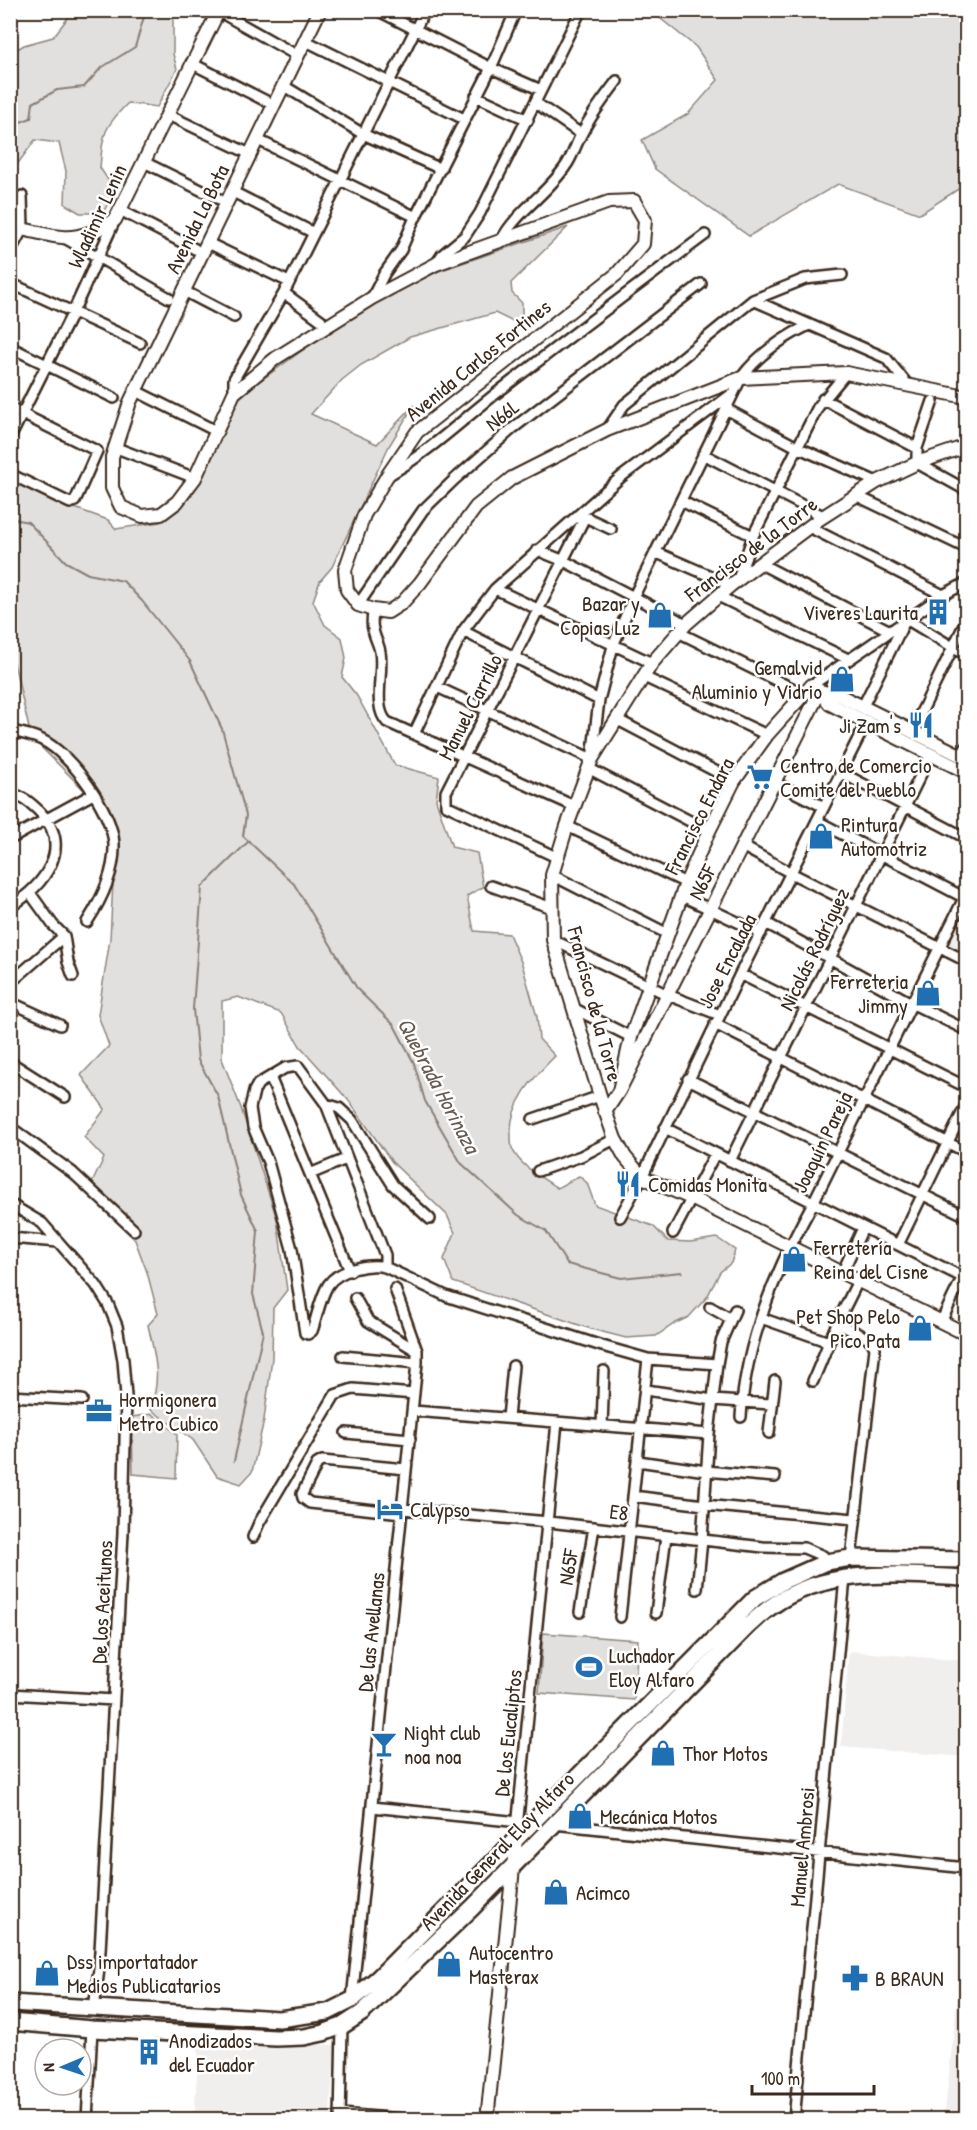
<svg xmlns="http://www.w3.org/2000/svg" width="977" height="2130" font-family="'Patrick Hand',sans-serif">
	<rect width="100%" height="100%" fill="#fff"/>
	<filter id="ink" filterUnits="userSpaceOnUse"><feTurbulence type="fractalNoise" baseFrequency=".0167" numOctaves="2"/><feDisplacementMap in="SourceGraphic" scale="12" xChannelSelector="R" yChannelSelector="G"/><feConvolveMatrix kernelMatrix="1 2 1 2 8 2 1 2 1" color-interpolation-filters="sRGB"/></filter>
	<g filter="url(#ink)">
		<path fill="#f1efee" d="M966,905V957L946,947Z
			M849,1651L966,1661V1757L841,1747Z
			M966,1920V2119H944Z
			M199,2040L335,2045L330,2112L273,2108L338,2114L337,2119L194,2120Z"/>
		<path fill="#e2e0de" stroke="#8e857e" stroke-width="1.5" d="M74,10L173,11V54L177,69L157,107L128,103C103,128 103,134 100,168L115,190L103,213H80L65,204L66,171L59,143L35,140L11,173V53L24,45L53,37Z
			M651,11H966V184L920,214L838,184L749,236L655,169L642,140L688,114L718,80L696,47Z
			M568,227L511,283L512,293L522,303V318L511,321L495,313L410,337L361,365L342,380L311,414L377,444L414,405L389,446L332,567L320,581L313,601L325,625L342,638L346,658L342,677L357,696L395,765L439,777L436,800L452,847L477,853L483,887L467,896L474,931L509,934L522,964L537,1017L539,1039L555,1056C534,1077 509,1103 511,1135C511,1138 511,1145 512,1148C519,1166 543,1178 557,1188L579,1176L587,1183L595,1205L653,1226L668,1241L690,1242L717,1238L735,1250L731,1263L720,1272L707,1297L689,1317L674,1324L656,1336L626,1338L591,1329L453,1282L444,1259L455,1233L447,1215L392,1162L349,1101L300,1046L281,1013L238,997L222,1001V1059L241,1108L277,1219L287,1290L273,1308L272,1358L264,1420L252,1472L241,1484L217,1476L193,1440L150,1409C162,1378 155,1357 148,1325L158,1314L147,1272L135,1240L89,1189L104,1158L84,1137L105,1109L81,1075L109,1046L98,1015L110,939L115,844L89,795L31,737L15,667L11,660L10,474L69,506L108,520L116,529L160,522L200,483L239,396L314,342L381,298L439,271Z
			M152,1414L177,1434L176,1478L133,1474L132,1417Z
			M543,1633L638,1640L634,1700L539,1693Z"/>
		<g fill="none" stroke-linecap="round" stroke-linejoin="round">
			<path stroke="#887e77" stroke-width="2" d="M912,10L927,19L966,11
				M10,126L31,118L33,103L57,90L84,87L101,68L135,47L146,10
				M10,518L28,522L66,562L88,574L123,581L142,601L190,661L222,729L246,815L243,836L294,884L358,990L394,1025L414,1063L425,1101L461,1163L518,1215L546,1231L567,1264L621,1278L682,1272
				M234,1461L263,1332L253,1294L258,1231L241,1195L218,1096L198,1060L193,1009L202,887L249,841"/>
			<g stroke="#3b2a1e" stroke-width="14">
				<path id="minor" d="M377,10L491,68L541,90
					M218,11L298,56
					M306,41L464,119
					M191,63L274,105
					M284,86L363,134L441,169
					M476,96L528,120
					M536,103L581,134
					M166,114L250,154
					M258,140L416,217
					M144,162L219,199
					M233,192L314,233
					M120,210L195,249
					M63,237L169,298
					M501,241C516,211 549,193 567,164C573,155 576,144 581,135C591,115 604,98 617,81
					M208,243L289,282
					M10,252L23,228L22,196
					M436,264L442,255L465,236L480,213L581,10
					M10,283L140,343
					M184,291L234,317
					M284,293L321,320
					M372,298L384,274L401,250L413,222L491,68L516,10
					M753,300L886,358L907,384
					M10,347L114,398
					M136,391L216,431
					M234,393V379L284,293L425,10
					M823,399L917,448
					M933,401L917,448V463L966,490
					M10,408L97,451L75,501L70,503L10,474
					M726,409L797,447L877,482
					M607,430L624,405L753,300L805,279L842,275
					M10,438L73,312L115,220
					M114,447L195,478
					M703,454L823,516
					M389,475C429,452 462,420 498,392C567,339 635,287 705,235
					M857,496L966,548
					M681,501L753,536
					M581,515L611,529
					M809,527L943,595
					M537,550L564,561L686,624
					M655,552L731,585
					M761,564L890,631
					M737,582L753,536L818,407L846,373
					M495,589L652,663
					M718,596L848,659
					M358,605L423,510L455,479L512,429L701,284
					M373,610C373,617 371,624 373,629C374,637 379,644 380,652C384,672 372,707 387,722L574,806
					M463,631L599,700
					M680,633L804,694
					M644,677L767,735
					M812,685L943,595L966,583
					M437,687L592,759L599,700L613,646L634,596L741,378C758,355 784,337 809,325
					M863,706L906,619L966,655
					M616,719L734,781
					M10,731C22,733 32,735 42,740C71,754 112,811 114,844C115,872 102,899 87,922
					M912,731L966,621
					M414,734L463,631L495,589L621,477L733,393
					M962,755L966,747
					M588,768L709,831
					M840,772L966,838
					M774,782L824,807
					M10,793C23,796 32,804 41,813C74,849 43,886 10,907
					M817,821L965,898
					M567,826L686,883
					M10,839L93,794
					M742,846L791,873L966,961
					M556,857L446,805V792L585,517
					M552,875L668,934
					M491,886L552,908
					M30,893L53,925L64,936L68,962L73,976
					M682,896L761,933
					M766,923L911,1003L966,1030
					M553,940L668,995L720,1015
					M740,974L966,1087
					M10,983L64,936
					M10,1002L60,1025
					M575,1009L631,1037
					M715,1024L966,1152
					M10,1062L65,1097
					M270,1077L350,1271
					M688,1079L966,1216
					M326,1104L339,1108L352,1120L393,1185L430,1219
					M533,1119L600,1096
					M10,1127L73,1173L134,1230
					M665,1128L966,1279
					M730,1161L931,754
					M538,1171L581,1156L615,1139
					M310,1174L346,1159
					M10,1204L42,1223L96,1285L108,1304L117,1326L123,1360L126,1396L123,1533L99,1969L94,2009
					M620,1217L642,1177L740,974L867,721
					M673,1233L715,1154
					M10,1238L58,1242
					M898,1245L966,1105
					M385,1267V1255L326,1104L298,1066L285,1068L258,1084L254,1091L250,1108L253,1127L268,1162L292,1249L305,1333L308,1334L312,1331C317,1317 320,1298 328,1285C338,1270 368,1263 385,1267L446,1296L602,1346L648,1359L717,1364
					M842,1273L863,1228
					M355,1298L368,1321L417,1351
					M710,1307L731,1319
					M761,1318L829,1342
					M941,1322L966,1270
					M837,1323L871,1340L875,1348L851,1558
					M343,1356L417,1363
					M813,1381L837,1323L858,1281
					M646,1390L713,1400L771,1404
					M10,1396L82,1400
					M413,1411L709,1434
					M741,1417C745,1341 777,1268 813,1203L966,894
					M508,1418L513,1366
					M602,1426L604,1371
					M346,1433L410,1439
					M769,1433L775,1381
					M638,1461L706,1471L775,1477
					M633,1496L704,1505L854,1519
					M402,1509L549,1522L763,1547L804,1548L823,1556L826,1562
					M402,1513L310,1503L303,1498L302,1494L317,1464L322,1461L406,1469
					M253,1537L259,1523L335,1395L353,1389L414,1394
					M697,1589L702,1540L709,1434L717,1364L721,1342L735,1310
					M580,1612L594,1527
					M656,1613L666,1536
					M620,1617L648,1359
					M10,1694L114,1700
					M372,1807L519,1822
					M554,1824L966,1868
					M516,1838L557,1422
					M352,2000L417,1363V1351L395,1289
					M341,2114L413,2120
					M87,2120L92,2029
					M340,2120L342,2026
					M794,2120L845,1578"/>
			</g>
			<g stroke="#3b2a1e" stroke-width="16">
				<path id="tertiary" d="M320,10L130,402L112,457V488L121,507L142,516L161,514L177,502L195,478L234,393L276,358L372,298L436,264L609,202L634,201L645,220L643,244L617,274L417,432L387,476L364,515L345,570L347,590L358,605L373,610L388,612L402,603L420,583L476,507L512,478L607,430L741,378L846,373L966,397
					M10,228C28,228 44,236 62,237C81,239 99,230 115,220L219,10
					M966,448L958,449L917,463L877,482L818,520L731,585L686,624L652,663L592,759L567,826L552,875L553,940L600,1096L615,1139L625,1157L642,1177L693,1199L966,1334
					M820,691L839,695L966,758
					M619,1091L631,1037L686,883L709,831L734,781L767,735L812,685L820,691L830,704L966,772
					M605,1112L619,1091L820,691
					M487,2120L516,1839"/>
			</g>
			<g stroke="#3b2a1e" stroke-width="20">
				<path id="primary" d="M10,2003L279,2019L328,2012L352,2000L378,1978L755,1598L783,1581L826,1562L851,1558L966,1560
					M10,2022L92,2029L276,2038L304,2037L323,2033L342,2026L362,2013L472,1908L747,1627C755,1620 763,1612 772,1606C828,1566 902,1575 966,1578"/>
			</g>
			<use href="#minor" stroke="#fff" stroke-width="9"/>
			<use href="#tertiary" stroke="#fff" stroke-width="12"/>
			<use href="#primary" stroke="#fff" stroke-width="15"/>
		</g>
	</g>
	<defs>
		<g id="building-bare" transform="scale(2.07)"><path d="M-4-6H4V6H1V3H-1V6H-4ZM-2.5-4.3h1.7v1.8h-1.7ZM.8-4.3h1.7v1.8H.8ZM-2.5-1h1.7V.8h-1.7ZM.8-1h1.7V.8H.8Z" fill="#1f6fb2" stroke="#fff" stroke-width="2.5" paint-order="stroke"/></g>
		<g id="shop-bare" transform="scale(2.07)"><path d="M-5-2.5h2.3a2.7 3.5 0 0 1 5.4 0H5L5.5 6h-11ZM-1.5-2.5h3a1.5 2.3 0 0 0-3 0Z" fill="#1f6fb2" stroke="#fff" stroke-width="2.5" paint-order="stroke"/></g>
		<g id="restaurant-bare" transform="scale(2.07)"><path d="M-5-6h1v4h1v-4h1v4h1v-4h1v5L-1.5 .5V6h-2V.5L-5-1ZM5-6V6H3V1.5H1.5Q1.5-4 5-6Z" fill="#1f6fb2" stroke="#fff" stroke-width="2.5" paint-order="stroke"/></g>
		<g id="supermarket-bare" transform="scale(2.07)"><path d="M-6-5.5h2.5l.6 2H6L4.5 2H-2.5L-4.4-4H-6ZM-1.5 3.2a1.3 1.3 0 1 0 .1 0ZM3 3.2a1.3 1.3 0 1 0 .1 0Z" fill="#1f6fb2" stroke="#fff" stroke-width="2.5" paint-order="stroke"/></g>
		<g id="office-bare" transform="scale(2.07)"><path d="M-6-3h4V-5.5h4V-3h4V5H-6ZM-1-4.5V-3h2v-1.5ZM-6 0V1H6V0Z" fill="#1f6fb2" stroke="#fff" stroke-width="2.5" paint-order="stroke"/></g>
		<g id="hotel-bare" transform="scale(2.07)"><path d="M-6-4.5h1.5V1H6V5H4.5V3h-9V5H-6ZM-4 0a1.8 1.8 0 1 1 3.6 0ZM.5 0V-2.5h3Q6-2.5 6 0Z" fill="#1f6fb2" stroke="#fff" stroke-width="2.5" paint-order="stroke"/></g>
		<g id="stadium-bare" transform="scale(2.07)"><path d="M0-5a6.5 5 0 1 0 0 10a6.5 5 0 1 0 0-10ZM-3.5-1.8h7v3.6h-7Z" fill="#1f6fb2" stroke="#fff" stroke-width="2.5" paint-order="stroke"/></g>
		<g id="bar-bare" transform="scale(2.07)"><path d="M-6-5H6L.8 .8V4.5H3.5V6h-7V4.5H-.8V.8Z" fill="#1f6fb2" stroke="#fff" stroke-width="2.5" paint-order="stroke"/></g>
		<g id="pharmacy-bare" transform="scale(2.07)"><path d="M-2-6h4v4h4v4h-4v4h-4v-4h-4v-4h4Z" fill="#1f6fb2" stroke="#fff" stroke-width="2.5" paint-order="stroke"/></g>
	</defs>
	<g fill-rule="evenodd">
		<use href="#building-bare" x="938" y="612"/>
		<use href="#shop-bare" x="660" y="615"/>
		<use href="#shop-bare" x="842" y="679"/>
		<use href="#restaurant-bare" x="921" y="725"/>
		<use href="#supermarket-bare" x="760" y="777"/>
		<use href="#shop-bare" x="821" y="836"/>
		<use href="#shop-bare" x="928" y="993"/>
		<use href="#restaurant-bare" x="628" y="1184"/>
		<use href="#shop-bare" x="794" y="1259"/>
		<use href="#shop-bare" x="920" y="1328"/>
		<use href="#office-bare" x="99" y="1411"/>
		<use href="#hotel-bare" x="390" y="1509"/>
		<use href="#stadium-bare" x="589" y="1667"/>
		<use href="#bar-bare" x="384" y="1744"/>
		<use href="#shop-bare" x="663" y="1753"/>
		<use href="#shop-bare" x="580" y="1816"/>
		<use href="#shop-bare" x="556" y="1892"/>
		<use href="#shop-bare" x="449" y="1964"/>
		<use href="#shop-bare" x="47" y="1973"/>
		<use href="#pharmacy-bare" x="855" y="1978"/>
		<use href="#building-bare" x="149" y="2052"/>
	</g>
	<g text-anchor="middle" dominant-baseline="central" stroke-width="5" stroke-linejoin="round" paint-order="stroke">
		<g font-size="21" fill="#3b2a1e" stroke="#fff">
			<text transform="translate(97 216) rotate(-65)">Wladimir Lenin</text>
			<text transform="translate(197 219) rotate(-64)">Avenida La Bota</text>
			<text transform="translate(478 360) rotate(-39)">Avenida Carlos Fortines</text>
			<text transform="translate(502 415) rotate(-39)">N66L</text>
			<text transform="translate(751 549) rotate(-37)">Francisco de la Torre</text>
			<text transform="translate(470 707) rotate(-63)">Manuel Carrillo</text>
			<text transform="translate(699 816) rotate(-63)">Francisco Endara</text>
			<text transform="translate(702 882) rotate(-63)">N65F</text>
			<text transform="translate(814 949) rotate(-64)">Nicolás Rodríguez</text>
			<text transform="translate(727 961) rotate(-63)">Jose Encalada</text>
			<text transform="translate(595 1004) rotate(75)">Francisco de la Torre</text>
			<text transform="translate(822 1142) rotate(-64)">Joaquín Pareja</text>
			<text transform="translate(619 1512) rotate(8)">E8</text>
			<text transform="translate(568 1567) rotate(-81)">N65F</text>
			<text transform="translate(102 1602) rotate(-87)">De los Aceitunos</text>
			<text transform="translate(371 1632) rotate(-84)">De las Avellanas</text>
			<text transform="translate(508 1733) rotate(-84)">De los Eucaliptos</text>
			<text transform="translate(802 1847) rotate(-85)">Manuel Ambrosi</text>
			<text transform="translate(497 1851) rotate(-46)">Avenida General Eloy Alfaro</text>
		</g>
		<g font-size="21" fill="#3b2a1e" stroke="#fff" text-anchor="start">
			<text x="640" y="603" text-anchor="end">Bazar y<tspan x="640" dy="24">Copias Luz</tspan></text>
			<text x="918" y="612" text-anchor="end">Viveres Laurita</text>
			<text x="822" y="667" text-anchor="end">Gemalvid<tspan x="822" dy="24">Aluminio y Vidrio</tspan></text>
			<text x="901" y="725" text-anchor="end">Ji Zam's</text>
			<text x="780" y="765">Centro de Comercio<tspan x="780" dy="24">Comite del Pueblo</tspan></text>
			<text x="841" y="824">Pintura<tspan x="841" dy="24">Automotriz</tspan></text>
			<text x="908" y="981" text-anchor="end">Ferreteria<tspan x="908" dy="24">Jimmy</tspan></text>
			<text x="648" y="1184">Comidas Monita</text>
			<text x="814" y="1247">Ferretería<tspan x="814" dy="24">Reina del Cisne</tspan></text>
			<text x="900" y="1316" text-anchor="end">Pet Shop Pelo<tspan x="900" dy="24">Pico Pata</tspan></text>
			<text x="119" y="1399">Hormigonera<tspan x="119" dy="24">Metro Cubico</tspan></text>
			<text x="410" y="1509">Calypso</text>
			<text x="609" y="1655">Luchador<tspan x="609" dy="24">Eloy Alfaro</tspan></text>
			<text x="404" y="1732">Night club<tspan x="404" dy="24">noa noa</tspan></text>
			<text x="683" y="1753">Thor Motos</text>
			<text x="600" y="1816">Mecánica Motos</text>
			<text x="576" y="1892">Acimco</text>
			<text x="469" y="1952">Autocentro<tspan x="469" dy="24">Masterax</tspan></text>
			<text x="67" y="1961">Dss importatador<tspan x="67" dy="24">Medios Publicatarios</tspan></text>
			<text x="875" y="1978">B BRAUN</text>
			<text x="169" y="2040">Anodizados<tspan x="169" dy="24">del Ecuador</tspan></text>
		</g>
		<g font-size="22" font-style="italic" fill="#685b52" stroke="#fff">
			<text transform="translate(439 1085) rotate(62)">Quebrada Horinaza</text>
		</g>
	</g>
	<rect width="977" height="2130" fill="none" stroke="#fff" stroke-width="36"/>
	<rect x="18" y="18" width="941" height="2094" fill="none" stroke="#3b2a1e" stroke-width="2" filter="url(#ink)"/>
	<g transform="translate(63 2067) rotate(268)"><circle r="28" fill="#ffffff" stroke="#b1aaa5" stroke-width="1.5"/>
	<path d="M0-4.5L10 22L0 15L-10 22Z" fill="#1f6fb2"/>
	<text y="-9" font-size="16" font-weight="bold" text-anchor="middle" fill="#3b2a1e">N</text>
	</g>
	<path d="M752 2085v9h122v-9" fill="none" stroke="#3b2a1e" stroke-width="3"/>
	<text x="761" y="2085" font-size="18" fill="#3b2a1e" stroke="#ffffff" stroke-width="4.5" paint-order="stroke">100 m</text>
</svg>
